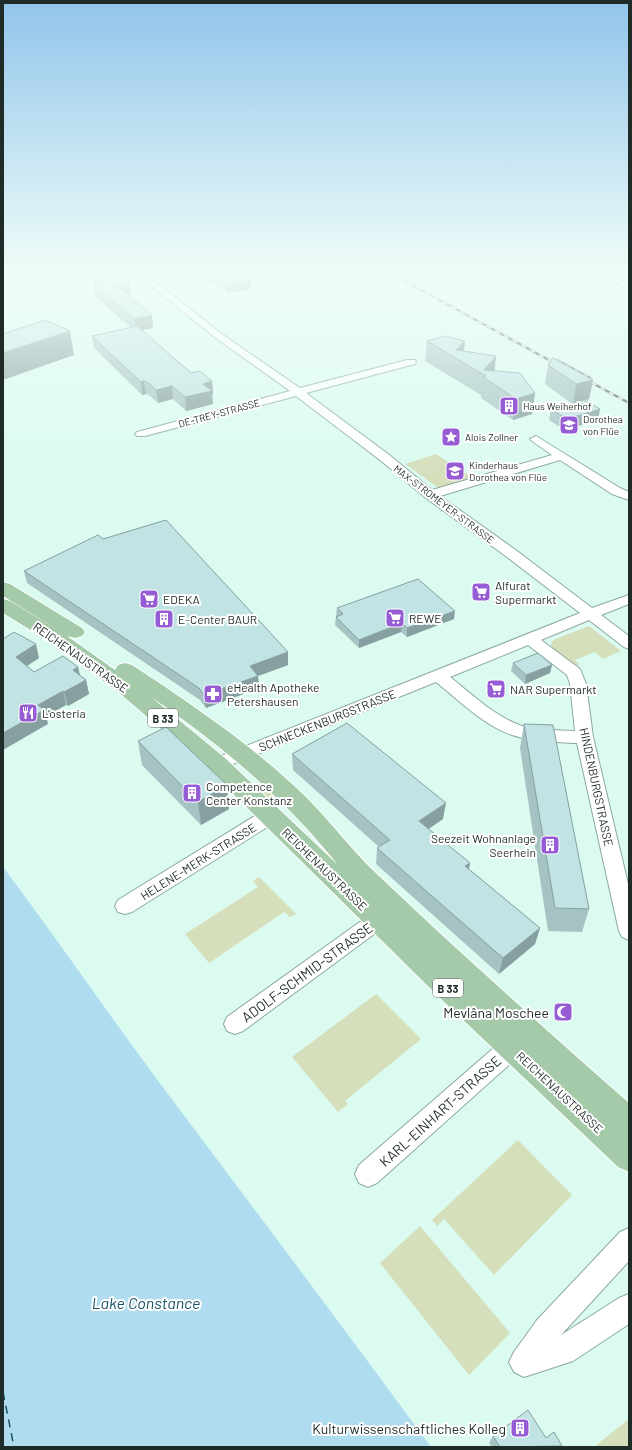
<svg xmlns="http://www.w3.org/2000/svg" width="632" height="1450" font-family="Barlow,sans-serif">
	<rect width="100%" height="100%" fill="#dbfbf0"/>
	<path fill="#d5dfbc" d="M436,454L473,478L440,489L405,464Z
		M589,626L621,651L603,659L595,652L575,660L580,665H576L552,648L551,644L553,640Z
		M267,785L284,804L276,805L271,807L255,791Z
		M259,877L296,914L290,917L284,912L209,963L185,934L258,887L253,881Z
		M376,994L421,1039L345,1101L348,1104L338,1112L292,1057Z
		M518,1140L572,1195L494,1275L444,1219L437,1226L432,1220Z
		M420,1226L510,1333L469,1375L380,1263Z
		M629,1419V1447H594Z"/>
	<path fill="#b0dcef" d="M3,867C55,936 104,1008 156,1078C248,1201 340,1323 431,1447H3Z"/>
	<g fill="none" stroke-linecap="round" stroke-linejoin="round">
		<path stroke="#195367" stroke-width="1.5" stroke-dasharray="8 6" stroke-linecap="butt" d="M3,1392L14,1447"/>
		<g stroke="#8ba99f" stroke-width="2">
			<path id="minor" d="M135,273H144L223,335L300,388L407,360H415L416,362L415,364L306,393L388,454L432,490L552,455L532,441L530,439L536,436L620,488L629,492V500L612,494L560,460L440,496L517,551L592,608L629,595V604L601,615L629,636V649L624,647L589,620L541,640L580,669L586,684L593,737L629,888V940L622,937L619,931L577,743C555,742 533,742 512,735C483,725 460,701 436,682L223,768L217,770L211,768L208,764L211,760L580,613L507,557L426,498L380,460L296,396L145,436H137L135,434L137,432L290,391L217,339ZM528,645L567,675L570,684L575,731C558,730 538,731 522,726C495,717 472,694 450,677Z
				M591,273H601L629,284V290Z
				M270,809L277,811L279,816L277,821L132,912L125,914L118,912L115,906L118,900L263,811Z
				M378,911L385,914L388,920L385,926L243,1031L235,1034L227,1031L224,1024L227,1017L371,914Z
				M512,1036L520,1039L524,1047L520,1055L377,1183L368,1187L359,1183L355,1174L359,1165L504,1039Z
				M629,1228V1261L561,1335L619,1298L629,1294V1324L573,1361L524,1377L514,1372L509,1362L514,1352L537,1320L620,1232Z"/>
		</g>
		<g stroke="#fff" stroke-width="2">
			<path id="major" d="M3,582L10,584L82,628L85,632L82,636L75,638L67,636L115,670L118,665L125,663L132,665C193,705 253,746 305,796C331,822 353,852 380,877C461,954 545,1029 629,1103V1172L618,1167L440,998L209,770L117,691L53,644L3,613V599L10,601L66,635L3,596ZM151,697C220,744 286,799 338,865L225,758Z"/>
		</g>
		<use href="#minor" fill="#fff" fill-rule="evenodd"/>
		<use href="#major" fill="#a5caa9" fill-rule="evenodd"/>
		<g stroke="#5d6f69" stroke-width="2.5">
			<path id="rail" d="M390,273L560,366
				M557,360L590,378
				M583,378L629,403"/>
		</g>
		<use href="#rail" stroke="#fff" stroke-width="1.5" stroke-dasharray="5" stroke-linecap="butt"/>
	</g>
	<path fill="#a6c3c4" d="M92,273H116L131,296H129L152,315L153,328L141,330L191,373L212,381L213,394L212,395L213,404L186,411L173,399L158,403L150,396L146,394L142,395L94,348L92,336L131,328L95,296L94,284L97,283L93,279Z
		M198,273H241L251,280V289L227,293Z
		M427,341L464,351L496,356L494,371L535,393L532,414L513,420L481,398V395L425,361Z
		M548,365L593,380L589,399L584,401L600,409L598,420L565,430L549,420L551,409L572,404L545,384Z
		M24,571L288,665L258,676L259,688L206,708L200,700L27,583Z
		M337,608L454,619L407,637L401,632L359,648L335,625Z
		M3,639L39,658L27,666L34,672L78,667L80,675L86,680L89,694L68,706L66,705L46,716L48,724Z
		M513,663L552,665L550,673L525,684L511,671Z
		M524,724L589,909L582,932L548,931L520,748Z
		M138,741L227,785L229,809L201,825L142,765Z
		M292,754L443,819L428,829L470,863L469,869L540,928L535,944L499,974L376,864L377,848L379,847L293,770Z
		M493,1436L546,1438L561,1447H492L489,1443Z"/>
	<path fill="#879fa0" d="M251,280V289L227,293V284Z
		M129,284L131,296L119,298L117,286Z
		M152,315L153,328L136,331L134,319Z
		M70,331L74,355L3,380V353Z
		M465,341L463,361L456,350Z
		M496,356L494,377L486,376L484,370Z
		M593,380L589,399L573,404L576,384Z
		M144,381L146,394L142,395L141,382Z
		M212,381L213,394L212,395L213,404L186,411L185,397L203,384Z
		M172,386L173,399L158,403L156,390Z
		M535,393L532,414L513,420L516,399Z
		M600,409L598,420L565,430L567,419Z
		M455,611L454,619L407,637V628Z
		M402,623L401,632L359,648V640Z
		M36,644L39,658L19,671L16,657Z
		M288,652V665L258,676L259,688L206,708L204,695L250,666Z
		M552,665L550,673L525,684L526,675Z
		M78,667L81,681L73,670Z
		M86,680L89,694L68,706L64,692Z
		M63,691L66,705L46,716L48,724L3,750V733L38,705Z
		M227,785L229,809L201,825L198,802Z
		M446,803L443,819L417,837L419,821Z
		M470,863L467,879L465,866Z
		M540,928L535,944L499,974L503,958Z"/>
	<path fill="#c1e3e4" stroke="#879fa0" d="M97,273H116L129,284L117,286L152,315L134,319L94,284L107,281Z
		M210,273H241L251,280L227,284Z
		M45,320L70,331L3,353V334Z
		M137,326L191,373L200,371L212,381L203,384L212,391L185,397L172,386L156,390L149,383L144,381L141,382L92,336Z
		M445,336L465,341L456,350L496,356L484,370L520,373L535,393L516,399L483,377L486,376L427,341Z
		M553,358L593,380L576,384L548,365Z
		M584,400L600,409L567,419L551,409Z
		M166,520L288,652L250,666L258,676L204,695L199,688L24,571L98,535L103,539Z
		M418,579L455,611L407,628L402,623L359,640L336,617L343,614L337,608Z
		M14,632L36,644L16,657L34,672L63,656L78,667L73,670L86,680L64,692L63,691L38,705L44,710L3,733V639Z
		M538,653L552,665L526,675L513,663Z
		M347,723L446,803L419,821L470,863L465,866L540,928L503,958L377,848L390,840L292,754Z
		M524,724L553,725L589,909L555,908Z
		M166,727L227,785L198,802L138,741Z
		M528,1410L546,1438L554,1432L562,1446L500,1447L493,1436Z"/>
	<linearGradient id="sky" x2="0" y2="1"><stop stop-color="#91c4eb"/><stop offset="0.57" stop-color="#effdf8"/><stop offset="1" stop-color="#effdf8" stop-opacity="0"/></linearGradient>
	<rect width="632" height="476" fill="url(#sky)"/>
	<defs>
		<g id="building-square" transform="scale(1)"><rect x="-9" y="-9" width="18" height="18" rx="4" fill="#965cd4" stroke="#fff"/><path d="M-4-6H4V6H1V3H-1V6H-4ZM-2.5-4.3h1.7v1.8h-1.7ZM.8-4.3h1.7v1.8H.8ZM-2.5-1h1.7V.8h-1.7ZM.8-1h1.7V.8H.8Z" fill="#fff"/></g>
		<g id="school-square" transform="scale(1)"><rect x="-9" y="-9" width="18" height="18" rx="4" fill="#965cd4" stroke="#fff"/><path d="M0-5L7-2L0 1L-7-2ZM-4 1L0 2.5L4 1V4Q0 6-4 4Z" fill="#fff"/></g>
		<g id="sight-square" transform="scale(1)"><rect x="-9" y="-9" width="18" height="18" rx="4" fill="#965cd4" stroke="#fff"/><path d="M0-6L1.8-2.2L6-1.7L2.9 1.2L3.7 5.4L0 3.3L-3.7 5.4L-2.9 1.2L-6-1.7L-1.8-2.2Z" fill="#fff"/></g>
		<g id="supermarket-square" transform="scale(1)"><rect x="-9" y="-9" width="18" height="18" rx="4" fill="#965cd4" stroke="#fff"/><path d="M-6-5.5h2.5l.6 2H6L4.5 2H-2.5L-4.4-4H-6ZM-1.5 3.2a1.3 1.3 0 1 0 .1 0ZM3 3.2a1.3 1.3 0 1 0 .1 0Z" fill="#fff"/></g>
		<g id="pharmacy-square" transform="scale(1)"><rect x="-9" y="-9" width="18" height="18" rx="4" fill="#965cd4" stroke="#fff"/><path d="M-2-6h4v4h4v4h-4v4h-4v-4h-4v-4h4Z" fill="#fff"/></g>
		<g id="restaurant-square" transform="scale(1)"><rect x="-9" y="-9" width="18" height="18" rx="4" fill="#965cd4" stroke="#fff"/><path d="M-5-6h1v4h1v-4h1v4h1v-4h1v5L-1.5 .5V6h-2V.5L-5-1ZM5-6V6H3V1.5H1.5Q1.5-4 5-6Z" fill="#fff"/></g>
		<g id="mosque-square" transform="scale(1)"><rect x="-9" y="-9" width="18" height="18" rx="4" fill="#965cd4" stroke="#fff"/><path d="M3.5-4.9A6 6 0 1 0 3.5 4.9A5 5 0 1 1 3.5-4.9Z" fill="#fff"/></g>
	</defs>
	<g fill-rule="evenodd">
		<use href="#building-square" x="509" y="406"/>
		<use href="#school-square" x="569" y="425"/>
		<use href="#sight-square" x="451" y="437"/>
		<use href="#school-square" x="455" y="471"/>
		<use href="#supermarket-square" x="481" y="592"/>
		<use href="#supermarket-square" x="149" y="599"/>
		<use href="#supermarket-square" x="395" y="618"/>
		<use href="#building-square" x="164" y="619"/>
		<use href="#supermarket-square" x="496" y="689"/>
		<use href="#pharmacy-square" x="213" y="694"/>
		<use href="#restaurant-square" x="28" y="713"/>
		<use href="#building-square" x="192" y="793"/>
		<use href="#building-square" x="550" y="845"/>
		<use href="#mosque-square" x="563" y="1012"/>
		<use href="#building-square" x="520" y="1428"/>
	</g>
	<g text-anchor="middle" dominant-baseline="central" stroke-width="4" stroke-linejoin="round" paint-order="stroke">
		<g font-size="10" fill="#1f2b27" stroke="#fff" text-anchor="start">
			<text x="523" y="406">Haus Weiherhof</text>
			<text x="583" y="419">Dorothea<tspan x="583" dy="12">von Flüe</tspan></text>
			<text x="465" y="437">Alois Zollner</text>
			<text x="469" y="465">Kinderhaus<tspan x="469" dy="12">Dorothea von Flüe</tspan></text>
		</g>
		<g font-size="10" fill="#1f2b27" stroke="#fff">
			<text transform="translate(219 413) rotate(-15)">DE-TREY-STRASSE</text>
			<text transform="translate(444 504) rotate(37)">MAX-STROMEYER-STRASSE</text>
		</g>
		<g fill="#fff" stroke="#626b68" stroke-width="1">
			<rect x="148" y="709" width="30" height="18" rx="3"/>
			<rect x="433" y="979" width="30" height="18" rx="3"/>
		</g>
		<g font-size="11" font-weight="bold" fill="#1f2b27">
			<text x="163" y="718">B 33</text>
			<text x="448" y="988">B 33</text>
		</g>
		<g font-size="12" fill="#1f2b27" stroke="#fff" text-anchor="start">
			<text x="495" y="585">Alfurat<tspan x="495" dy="14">Supermarkt</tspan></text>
			<text x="163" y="599">EDEKA</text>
			<text x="409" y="618">REWE</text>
			<text x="178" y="619">E-Center BAUR</text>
			<text x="227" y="687">eHealth Apotheke<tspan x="227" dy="14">Petershausen</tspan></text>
			<text x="510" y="689">NAR Supermarkt</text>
			<text x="42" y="713">L'osteria</text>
			<text x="206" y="786">Competence<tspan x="206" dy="14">Center Konstanz</tspan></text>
			<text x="536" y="838" text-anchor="end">Seezeit Wohnanlage<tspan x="536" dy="14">Seerhein</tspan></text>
		</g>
		<g font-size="12" fill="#1f2b27" stroke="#fff">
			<text transform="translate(81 657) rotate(35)">REICHENAUSTRASSE</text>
			<text transform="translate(327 720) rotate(-22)">SCHNECKENBURGSTRASSE</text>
			<text transform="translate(597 787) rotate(78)">HINDENBURGSTRASSE</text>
			<text transform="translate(198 861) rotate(-32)">HELENE-MERK-STRASSE</text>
			<text transform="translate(325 869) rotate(44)">REICHENAUSTRASSE</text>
			<text transform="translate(560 1092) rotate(43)">REICHENAUSTRASSE</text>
		</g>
		<g font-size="14" fill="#1f2b27" stroke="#fff">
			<text transform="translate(307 972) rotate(-36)">ADOLF-SCHMID-STRASSE</text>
			<text transform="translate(440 1111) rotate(-42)">KARL-EINHART-STRASSE</text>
		</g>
		<g font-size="14" fill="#1f2b27" stroke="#fff" text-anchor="end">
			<text x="549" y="1012">Mevlâna Moschee</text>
			<text x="506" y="1428">Kulturwissenschaftliches Kolleg</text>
		</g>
		<g font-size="16" font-style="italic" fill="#195367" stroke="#fff">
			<text x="146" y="1302">Lake Constance</text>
		</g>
	</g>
	<rect width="632" height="1450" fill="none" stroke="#1f2b27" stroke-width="8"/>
</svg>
